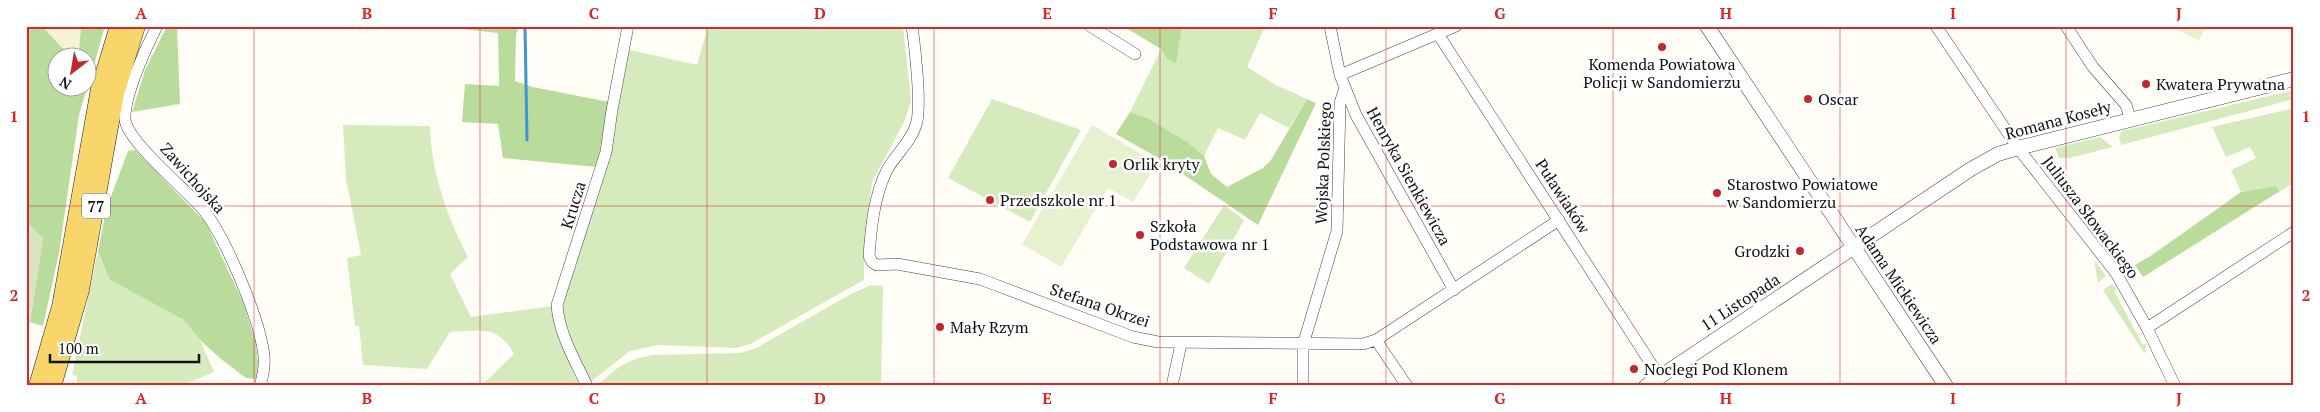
<svg xmlns="http://www.w3.org/2000/svg" width="2320" height="412" font-family="'PT Serif',serif">
	<rect width="100%" height="100%" fill="#fffdf5"/>
	<path fill="#f6f3d4" d="M41,26H81L79,51L74,55L61,47Z"/>
	<path fill="#d5ebbd" d="M708,26H903L911,100L905,120L872,182L864,250V280L750,344L737,348L658,345L630,351L589,383L567,331L560,302L570,278L626,49L697,65Z
		M1182,26H1265L1247,67L1276,85L1307,99L1289,128L1260,113L1245,140L1218,128L1204,156C1181,137 1157,122 1130,112L1161,49L1167,59L1180,37Z
		M2294,90V99L2121,145L2119,137L2122,131Z
		M992,99L1081,130L1030,222L948,178Z
		M2294,108V183L2280,191L2275,186L2241,192L2231,170L2256,158L2250,147L2226,157L2212,127Z
		M343,125L430,126C431,172 447,216 468,257L450,274L471,317L553,306L584,386H481L514,354C497,324 481,331 450,332L427,369L363,365L359,326H355L347,258L361,255L346,179Z
		M2100,137L2113,147L2070,158H2059L2055,148Z
		M1224,205L1244,220L1209,284L1184,268Z
		M98,251L110,280L184,320L200,340L214,372L188,383L189,386H77V376L72,375Z
		M2094,260L2106,276L2098,283Z
		M2112,284L2117,289L2114,291L2143,345L2146,343L2145,354L2103,290Z
		M871,285L883,286L881,386H596C603,381 608,375 615,370C626,362 639,357 653,355L741,353L756,348L853,293Z"/>
	<path fill="#b9dc9c" d="M26,26L44,28L61,47L74,55L79,51L81,26H105L88,86V58H58V88H87L79,115L59,253L43,326L30,322L43,239L26,221Z
		M167,26H177L180,104L132,112L145,70Z
		M434,26H519L516,35L515,81L533,87L609,102L597,167L503,158L498,124L462,122L465,84L499,86L498,33Z
		M1123,26H1182L1176,63L1167,59L1161,49Z
		M1307,99L1316,103L1258,225L1162,160L1116,134L1130,112L1149,119L1187,142L1204,156L1211,174L1227,187L1263,168L1271,160Z
		M135,150L206,223L243,302L255,340L258,364L256,379L246,378L221,359L200,340L184,320L110,280L98,251L106,210L128,151Z
		M2275,186L2280,191L2143,277L2135,265L2152,255L2241,192Z"/>
	<path fill="#d9e3c4" d="M26,221L43,239L26,346Z"/>
	<path fill="#e6f2cf" d="M2180,26H2206L2199,41L2178,30Z
		M1092,125L1157,163L1133,202L1108,188L1061,267L1022,244Z"/>
	<g fill="none" stroke-linecap="round" stroke-linejoin="round">
		<path stroke="#3f96cf" stroke-width="3" d="M525,26L527,140"/>
		<g stroke="#444" stroke-width="12">
			<path id="minor" d="M157,26C146,47 124,96 125,119C126,140 185,189 201,207C225,235 260,319 264,356C265,366 263,376 260,386
				M912,26C915,47 922,107 916,125C911,142 895,155 887,170C874,196 871,228 869,256L872,262L877,265L897,264L980,279L1133,337L1158,342L1363,344L1376,340L1559,220
				M1090,26L1135,54
				M1330,26L1340,75L1356,115L1454,290
				M1936,26L2018,148L2116,273L2147,328L2175,386
				M2066,26L2093,67L2126,105L2130,118
				M1438,34L1659,376
				M1340,75L1456,26
				M2147,328L2294,232
				M1376,340L1407,386
				M587,386C575,360 559,334 557,305L606,152L612,110L628,26
				M1172,386L1181,344
				M1303,386V345L1337,231L1340,103L1345,88"/>
		</g>
		<g stroke="#444" stroke-width="15">
			<path id="tertiary" d="M1707,26L1946,386
				M1646,386L1971,169L1998,154L2018,148L2294,79"/>
		</g>
		<g stroke="#222" stroke-width="19">
			<path id="primary" d="M38,386L61,307L100,89L119,26
				M52,386L80,290L115,93L136,26"/>
		</g>
		<use href="#minor" stroke="#fff" stroke-width="11"/>
		<use href="#tertiary" stroke="#fff" stroke-width="14"/>
		<use href="#primary" stroke="#f9d66b" stroke-width="18"/>
	</g>
	<path fill="none" stroke="#d62828" stroke-width="1" stroke-opacity="0.55" d="M254,26V386M480,26V386M707,26V386M934,26V386M1160,26V386M1386,26V386M1613,26V386M1840,26V386M2066,26V386M26,206H2294"/>
	<g fill="#c4262e" stroke="#fff" stroke-width="2">
		<circle cx="1662" cy="47" r="5"/>
		<circle cx="2146" cy="84" r="5"/>
		<circle cx="1808" cy="99" r="5"/>
		<circle cx="1113" cy="164" r="5"/>
		<circle cx="1717" cy="193" r="5"/>
		<circle cx="990" cy="200" r="5"/>
		<circle cx="1140" cy="235" r="5"/>
		<circle cx="1800" cy="251" r="5"/>
		<circle cx="940" cy="327" r="5"/>
		<circle cx="1634" cy="369" r="5"/>
	</g>
	<g text-anchor="middle" dominant-baseline="central" stroke-width="5" stroke-linejoin="round" paint-order="stroke">
		<rect fill="#fff" stroke="#585858" stroke-width="1" x="82" y="193.5" width="28" height="25" rx="4"/>
		<g font-size="15" font-weight="bold" fill="#111">
			<text x="96" y="206">77</text>
		</g>
		<g font-size="16" fill="#111" stroke="#fff" text-anchor="start">
			<text x="1662" y="64" text-anchor="middle">Komenda Powiatowa<tspan x="1662" dy="18">Policji w Sandomierzu</tspan></text>
			<text x="2156" y="84">Kwatera Prywatna</text>
			<text x="1818" y="99">Oscar</text>
			<text x="1123" y="164">Orlik kryty</text>
			<text x="1727" y="184">Starostwo Powiatowe<tspan x="1727" dy="18">w Sandomierzu</tspan></text>
			<text x="1000" y="200">Przedszkole nr 1</text>
			<text x="1150" y="226">Szkoła<tspan x="1150" dy="18">Podstawowa nr 1</tspan></text>
			<text x="1790" y="251" text-anchor="end">Grodzki</text>
			<text x="950" y="327">Mały Rzym</text>
			<text x="1644" y="369">Noclegi Pod Klonem</text>
		</g>
		<g font-size="16" fill="#111" stroke="#fff">
			<text transform="translate(2058 120) rotate(-15)">Romana Koseły</text>
			<text transform="translate(1323 163) rotate(-88)">Wojska Polskiego</text>
			<text transform="translate(1409 176) rotate(61)">Henryka Sienkiewicza</text>
			<text transform="translate(193 178) rotate(48)">Zawichojska</text>
			<text transform="translate(1563 196) rotate(57)">Puławiaków</text>
			<text transform="translate(573 205) rotate(-73)">Krucza</text>
			<text transform="translate(2091 217) rotate(53)">Juliusza Słowackiego</text>
			<text transform="translate(1899 284) rotate(56)">Adama Mickiewicza</text>
			<text transform="translate(1740 302) rotate(-33)">11 Listopada</text>
			<text transform="translate(1100 305) rotate(19)">Stefana Okrzei</text>
		</g>
	</g>
	<rect width="2320" height="412" fill="none" stroke="#ffffff" stroke-width="55"/>
	<g transform="translate(72 72) rotate(211)"><circle r="24" fill="#ffffff" stroke="#a0a0a0"/>
	<path d="M0-4L9 19L0 12L-9 19Z" fill="#c4262e"/>
	<text y="-8" font-size="14" font-weight="bold" text-anchor="middle" fill="#111111">N</text>
	</g>
	<path d="M50 354v8h149v-8" fill="none" stroke="#111111" stroke-width="2.5"/>
	<text x="58" y="354" font-size="15" fill="#111111" stroke="#ffffff" stroke-width="4" paint-order="stroke">100 m</text>
	<rect x="28" y="28" width="2264" height="356" fill="none" stroke="#d62828" stroke-width="2"/>
	<g font-size="16" text-anchor="middle" font-weight="bold" fill="#d62828">
		<text x="141" y="19">A</text>
		<text x="367" y="19">B</text>
		<text x="594" y="19">C</text>
		<text x="820" y="19">D</text>
		<text x="1047" y="19">E</text>
		<text x="1273" y="19">F</text>
		<text x="1500" y="19">G</text>
		<text x="1726" y="19">H</text>
		<text x="1953" y="19">I</text>
		<text x="2179" y="19">J</text>
		<text x="14" y="122">1</text>
		<text x="2306" y="122">1</text>
		<text x="14" y="301">2</text>
		<text x="2306" y="301">2</text>
		<text x="141" y="404">A</text>
		<text x="367" y="404">B</text>
		<text x="594" y="404">C</text>
		<text x="820" y="404">D</text>
		<text x="1047" y="404">E</text>
		<text x="1273" y="404">F</text>
		<text x="1500" y="404">G</text>
		<text x="1726" y="404">H</text>
		<text x="1953" y="404">I</text>
		<text x="2179" y="404">J</text>
	</g>
</svg>
